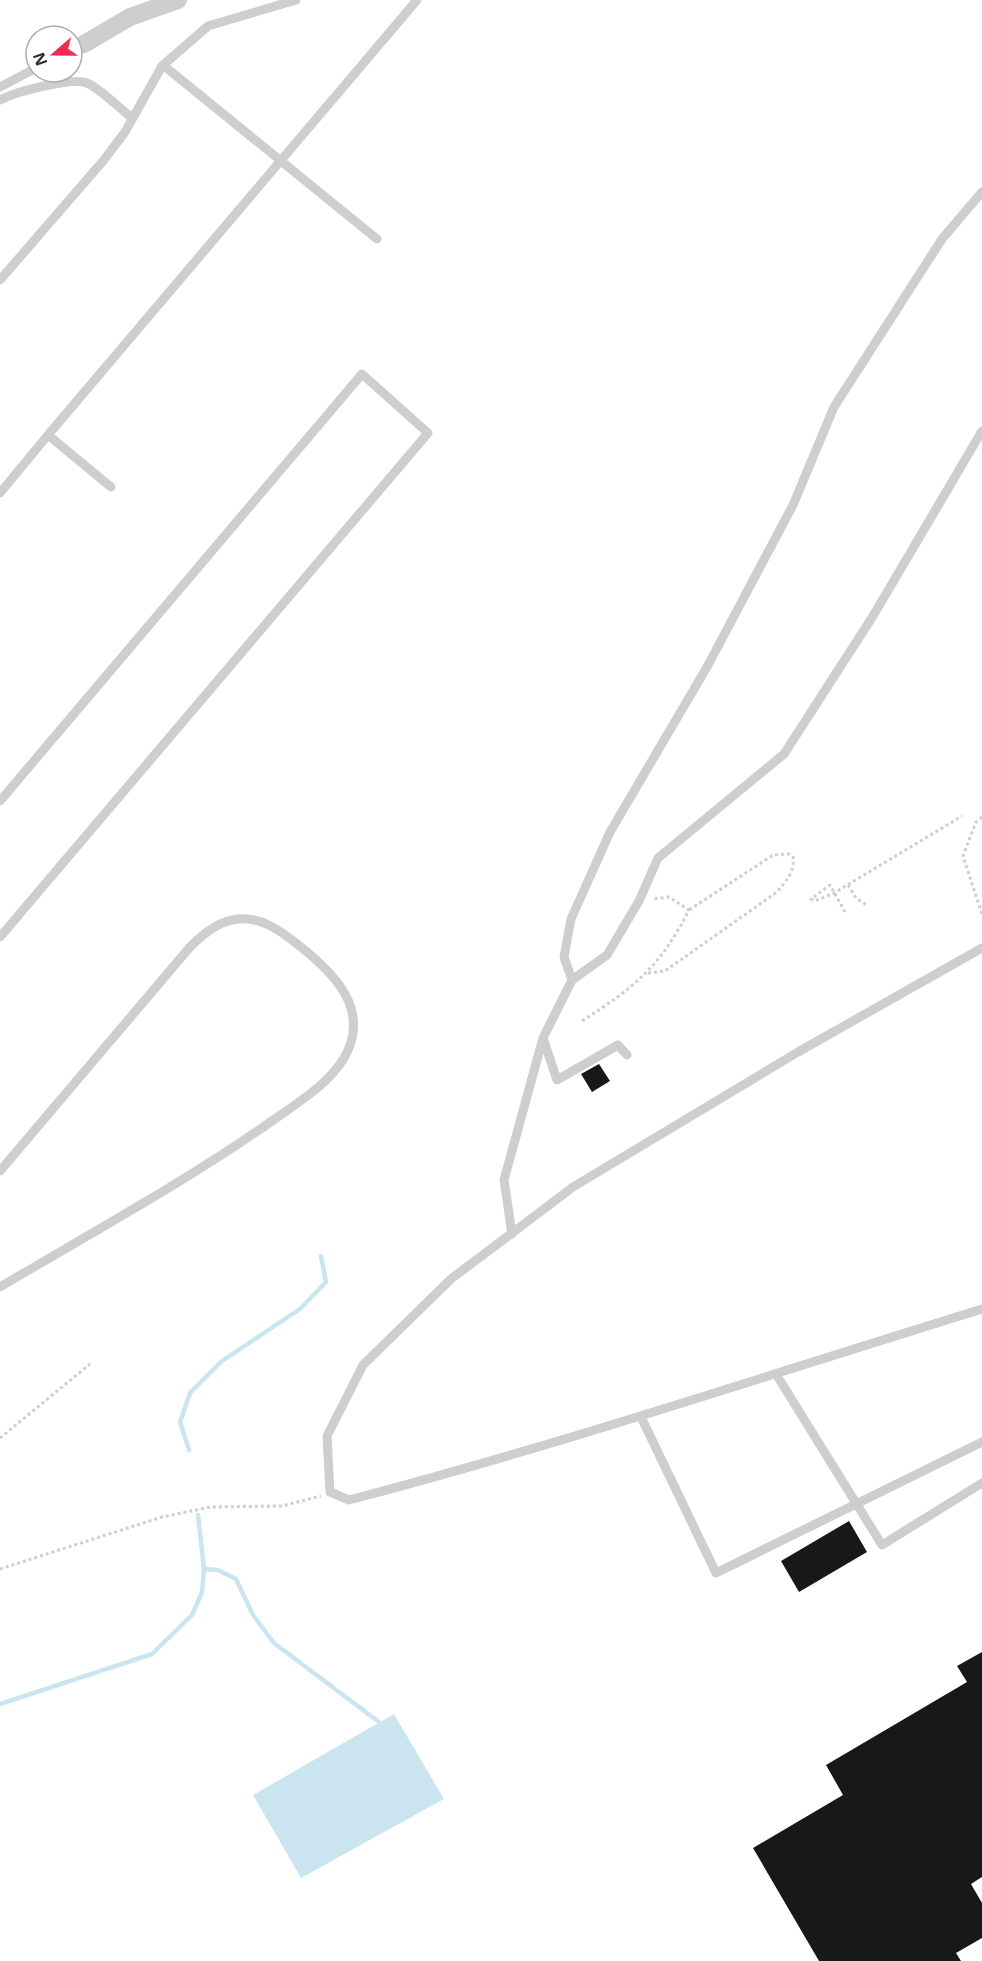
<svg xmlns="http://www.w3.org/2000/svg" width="982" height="1961" font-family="'Noto Sans',sans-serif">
	<rect width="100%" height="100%" fill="#fff"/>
	<path fill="#cae5ef" d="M394,1714L444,1799L301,1878L253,1795Z"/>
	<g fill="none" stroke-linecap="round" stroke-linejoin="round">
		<path stroke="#cae5ef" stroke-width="4.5" d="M189,1450L180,1422L190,1393L222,1361L300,1309L326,1282L321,1256
			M204,1569L218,1570L236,1579L253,1615L274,1643L379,1722
			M0,1704L152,1654L192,1615L202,1592L204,1569L198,1515"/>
	</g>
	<path fill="#181818" d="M599,1064L610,1081L592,1092L581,1074Z
		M849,1521L867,1552L799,1592L781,1561Z
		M982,1652V1877L971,1884L982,1903V1938L956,1953L961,1961H819L753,1848L843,1795L826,1765L967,1682L957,1666Z"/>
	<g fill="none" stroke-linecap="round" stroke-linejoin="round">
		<path stroke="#cecece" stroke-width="3" stroke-dasharray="3 3" stroke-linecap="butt" d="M982,817L976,822L963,856L982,914
			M848,885L856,898L868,906
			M845,912L830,885L811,899L815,901L834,893L962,816
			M648,973L665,971L777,892C786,881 795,872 793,857L789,854L773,855L689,910
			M582,1021C635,987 660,967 689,910L669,897L652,899
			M0,1438L90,1364
			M0,1569L162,1517L211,1507L282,1506L321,1496"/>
		<path stroke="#cecece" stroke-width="9" d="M163,65L377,239
			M0,87L36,68
			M0,100C15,92 71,77 87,83C101,89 120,109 132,118
			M0,280L103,161L125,132L162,66L208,26L296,0
			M48,435L417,0
			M0,493L48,435L111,487
			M0,801L362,374L428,433L0,937
			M982,948L798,1052L573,1187L451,1279L363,1365L327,1436L330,1492L349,1500C563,1444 771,1374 982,1309
			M572,980L607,955L639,901L658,858L784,754L873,616L982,431
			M627,1055L618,1045L557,1080L543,1038L572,980L564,957L571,919L610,832L707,667L793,505L834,407L942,239L982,192
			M0,1171L190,947C201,936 216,923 232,920C259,914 281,931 301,947C336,975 371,1011 344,1058C328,1085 297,1103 272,1121C185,1182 91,1233 0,1287
			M512,1234L504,1180L543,1038
			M776,1374L882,1545L982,1483
			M641,1417L716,1573L982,1442"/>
		<path stroke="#cecece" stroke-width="18" d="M84,44L130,17L178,0"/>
	</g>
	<g transform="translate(54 54) rotate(250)"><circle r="28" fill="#ffffff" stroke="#adadad" stroke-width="1.5"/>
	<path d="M0-4.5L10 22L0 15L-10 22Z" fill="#f12a50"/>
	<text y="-9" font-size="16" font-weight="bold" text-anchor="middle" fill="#313131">N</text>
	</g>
</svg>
